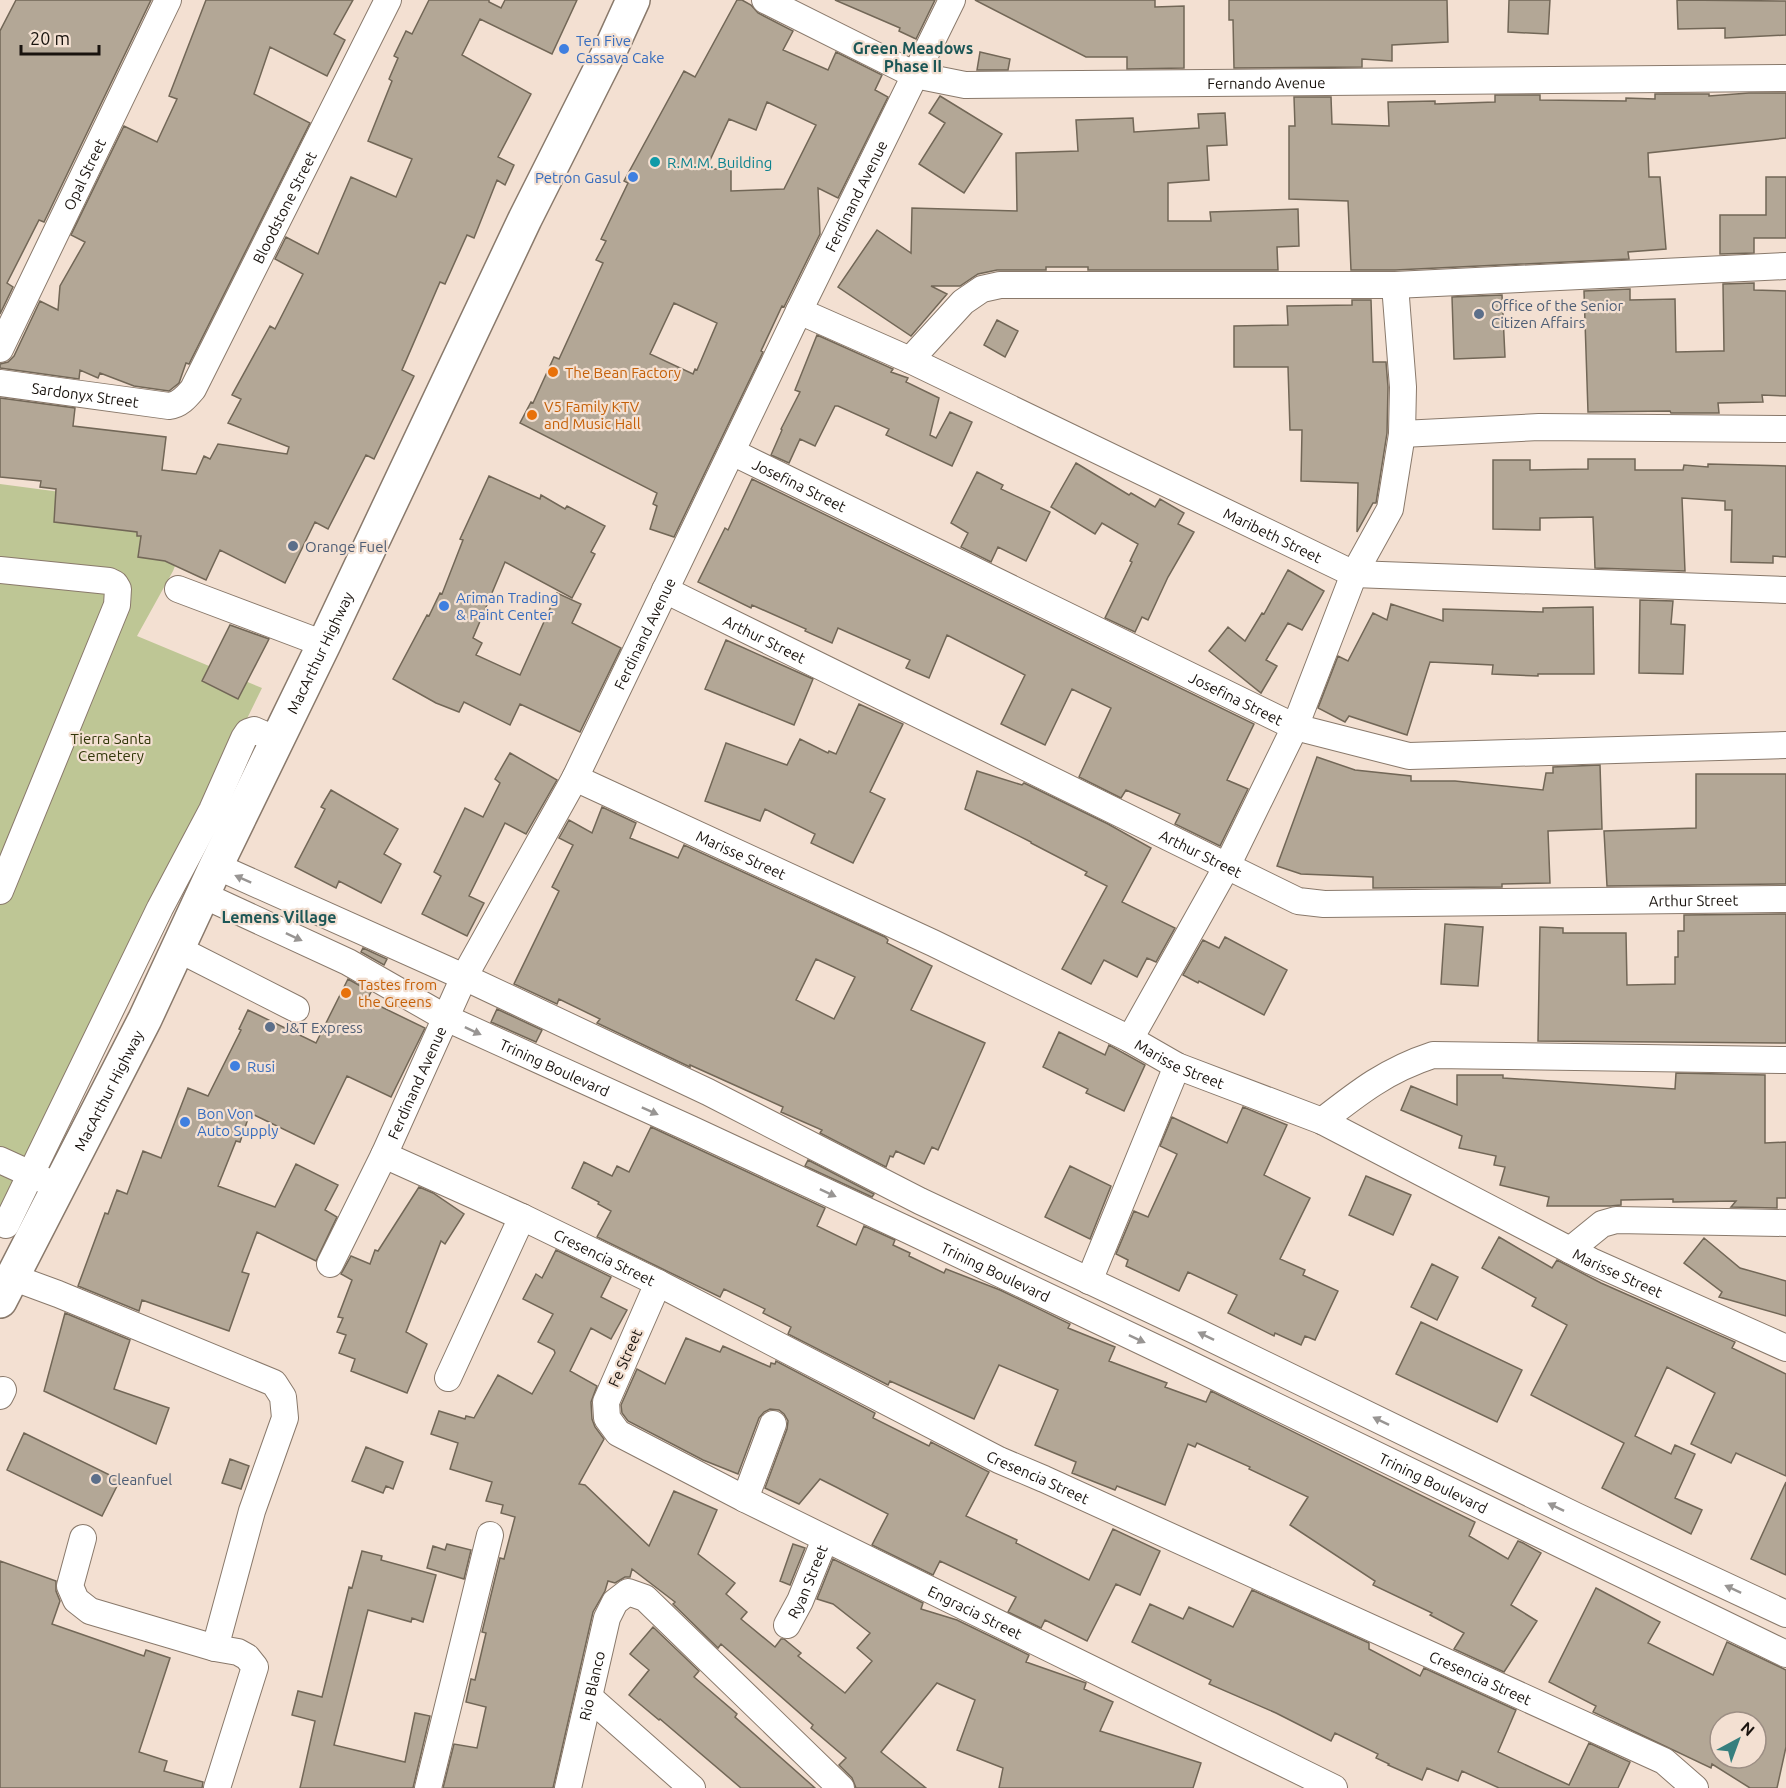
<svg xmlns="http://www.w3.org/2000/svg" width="1786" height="1788" font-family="Ubuntu,sans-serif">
	<rect width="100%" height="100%" fill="#f3e0d2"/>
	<path fill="#bec695" d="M0,484L197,510L173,571L137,636L262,688L0,1224Z"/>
	<path fill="#b3a796" stroke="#726757" stroke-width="1.5" fill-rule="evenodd" d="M16,0H151L44,222L39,220L7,283L13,287L0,314V31Z
		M206,0H353L334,34L345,40L327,76L270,47L254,94L310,123L189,364L186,363L179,383L169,391L134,386L100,373L98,378L80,370L79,379L0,368V364L8,362L14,356L40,301L58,310L60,286L85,242L71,235L124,126L157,142L177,99L169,96Z
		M429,0H489V2L501,8L505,0H577L552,54L480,19L462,55L531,94L498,157L514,165L505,185L497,180L474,238L467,235L445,284L440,282L402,370L414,376L374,459L366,455L328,529L315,522L285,583L220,550L206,580L165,561L138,557L141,536H137V532L54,522L56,489L40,487L41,481L0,477V398L75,408L73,426L166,437L162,470L196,474L204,456L210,459L218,444L287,454L289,447L228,423L241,399L232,395L270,326L275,329L303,274L275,259L286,237L318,254L351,177L396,197L412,159L368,141L392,81L389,79L398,58L394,56L406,31L412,34Z
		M737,0H742L751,5L758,13L793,31L783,50L828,70L836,52L882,75L875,90L888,97L838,198L818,188L820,234L784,307L782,306L761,351L763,352L674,537L650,529L657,506L653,504L657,493L520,423L531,402L533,403L554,357L559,359L603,263L596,260L606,241L601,239L628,183L624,181L684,71L695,77ZM767,102L816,125L784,189L731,191V169H706L729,119L756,130ZM674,303L717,323L697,370L695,369L693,374L650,354Z
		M835,0H935L916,39L899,31L900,28Z
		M975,0H1155V7L1184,6V68L1127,69V57H1086Z
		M1229,0H1447L1448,42L1392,45V61L1362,59V67L1234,68L1233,20H1229Z
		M1509,0H1550L1548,34L1508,32Z
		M1677,0L1786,1V35L1725,38V28L1678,29Z
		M980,52L1010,59L1008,70H977Z
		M1749,93H1786V138L1648,153L1649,177H1660L1666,249L1628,252L1629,259L1395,270H1351L1348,201L1289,199V126H1295L1294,97H1331L1332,124L1389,126L1388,102L1435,101V104L1495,102V95H1540V100L1626,101V98L1655,99V94H1709V96Z
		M940,96L1002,134L964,193L919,164L945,123L929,113Z
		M1225,113L1227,145L1207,146L1209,180L1168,183V221H1211L1210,212L1298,209L1299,246L1277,247L1278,270H1088V267H1046V270H997L978,274L960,286H931L947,294L911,336L838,287L877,230L911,253L912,208L1017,211L1016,153L1078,151L1076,120L1133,118L1134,132L1199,128L1198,114Z
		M1766,177H1786V238H1754V253L1720,254V215H1766Z
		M1754,283V290L1786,291V396L1762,395L1763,402L1718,403L1719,413H1671L1670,411L1588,412L1584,291L1630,289V300L1675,299L1676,352L1719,351H1724L1723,284Z
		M1502,295L1505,357L1454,359L1452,297Z
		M1352,300H1371L1373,362H1386L1388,387L1387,433L1376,503H1373L1357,532L1358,483L1301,481L1302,430H1290L1288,367H1234V326L1288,325L1287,306L1352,305Z
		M997,320L1018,331L1005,357L984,345Z
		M817,335L893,369L891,372L908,378L906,382L939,398L930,435L936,438L950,412L972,422L952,466L886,435L889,429L838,406H835L815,446L800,439L789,463L771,455L782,430L781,429L800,392L795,390Z
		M1588,459H1635V470H1683L1684,465L1708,467V464L1786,466V557L1773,556V563L1731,562L1732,510H1725V501L1682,498L1685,571L1595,568L1593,517L1540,518V530L1493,529V460H1530V470L1588,469Z
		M1076,463L1129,495L1131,493L1155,507L1160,499L1184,513L1178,524L1194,532L1168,577L1148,620L1142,617L1135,632L1105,618L1132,562L1130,561L1138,544L1102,523L1095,534L1051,507Z
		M977,472L1003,485L1001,489L1050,512L1026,561L998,547L991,562L961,547L968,533L951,523Z
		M489,476L540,499L541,495L565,509L567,506L605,526L591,552L595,554L572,598L505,562L473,638L482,643L476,655L520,675L557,593L581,604L572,623L621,648L580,732L520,704L510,725L464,702L459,712L436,703L393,679L427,615L429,616L440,593L442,594L463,540L460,539Z
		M752,479L1254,724L1227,780L1248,789L1220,846L1175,824L1180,814L1126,790L1121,798L1079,777L1111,708L1072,689L1045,745L1001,724L1025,675L947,635L929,678L906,668L910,660L838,628L832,643L805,631L806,629L752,605L751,608L698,582L725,528L728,530Z
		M1288,570L1324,591L1302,630L1288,623L1266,660L1277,666L1261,693L1209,651L1228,627L1245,641L1262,613L1264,614Z
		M1640,600L1673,601L1671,624L1685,625L1683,674L1639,673Z
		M1391,604L1443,621V609L1543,612V608L1593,607L1594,674H1538V676L1492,674L1493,665L1430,662L1407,735L1349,716L1345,722L1318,708L1338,656L1348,661L1373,613L1387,620Z
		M230,625L269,639L238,699L202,681Z
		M726,640L813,679L794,725L705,689Z
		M859,704L903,724L870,792L885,799L853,863L811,843L815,834L765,809L760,821L705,801L726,743L787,765L800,739L828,753L829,751L836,754Z
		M510,753L557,780L526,834L505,823L469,896L484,903L467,936L422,914L441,876L434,872L465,808L483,817L500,783L495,779Z
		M1317,757L1355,770L1411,776V781H1455L1543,790L1546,773H1553V767L1600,765L1602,829L1548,831L1550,883L1502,884V887L1373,888V877L1301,874L1277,866Z
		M977,771L1022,785L1024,783L1108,824L1151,848L1122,902L1175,928L1156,962L1147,958L1137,977L1104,960L1091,984L1062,969L1107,886L1085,875L1087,872L1031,843V842L965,809Z
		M1696,774H1786V884L1607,886L1604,831L1696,828Z
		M331,790L398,829L384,854L401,864L381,903L339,881L336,888L295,867L325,809L321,807Z
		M602,807L636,823L630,838L678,858L684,845L885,937L888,940L887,943L932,966L911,1010L985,1043L938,1150L932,1147L924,1164L896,1151L893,1157L890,1156L886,1167L820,1133L822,1130L781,1112L783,1107L690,1065V1067L597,1023L600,1019L559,999L557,1004L514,984L559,891L552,887L573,845L559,838L569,820L592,833ZM816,959L855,977L834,1019L796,1000Z
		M1786,914V1043L1538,1041L1540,927L1563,928V933H1626L1627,985L1675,984V957H1678V931H1684V915Z
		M1445,924L1483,927L1478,986L1441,984Z
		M1225,937L1287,970L1264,1015L1199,981L1198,983L1183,975L1203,940L1219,948Z
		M363,948L387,959L384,965L361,952Z
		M348,979L371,992L367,1000L425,1028L391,1097L347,1076L314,1144L250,1113L240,1142L236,1141L218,1186L275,1207L296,1164L338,1185L325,1210L337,1217L316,1261L257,1232L242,1272L249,1274L229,1331L142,1300L139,1311L78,1286L105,1213L108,1214L117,1190L127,1194L143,1151L161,1158L188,1088L208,1096L241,1030L239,1029L248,1010L316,1043Z
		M497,1009L542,1030L536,1042L491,1022Z
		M1059,1032L1105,1055L1109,1045L1145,1065L1124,1111L1086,1093L1088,1089L1043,1067Z
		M1676,1073L1765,1075V1143L1786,1142V1198H1777V1208L1731,1207L1736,1201L1673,1202V1199L1621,1200V1205L1610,1206H1547L1549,1197L1500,1185L1505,1167L1494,1165L1496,1156L1459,1148L1462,1136L1401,1110L1411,1086L1457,1105V1075H1503V1078L1675,1089Z
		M1243,1107L1287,1125L1264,1175L1310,1198L1280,1259L1305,1270L1303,1275L1338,1291L1315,1340L1305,1336L1301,1345L1275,1333L1274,1336L1228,1313L1237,1295L1188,1272L1179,1291L1126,1266L1128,1260L1116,1254L1134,1211L1148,1217L1177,1154L1160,1146L1172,1117L1227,1143Z
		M651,1127L825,1208L817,1226L856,1245L864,1226L895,1240L893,1245L910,1253L909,1256L944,1273L946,1269L1000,1290L1070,1324L1068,1328L1115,1347L1109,1361L1167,1383L1165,1387L1206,1402L1211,1391L1475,1522L1469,1536L1508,1559L1518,1541L1523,1543L1541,1553L1511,1605L1537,1621L1504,1672L1454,1649L1464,1633L1430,1615L1432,1613L1373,1585L1375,1581L1290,1525L1308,1497L1249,1469L1250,1467L1197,1443L1195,1447L1188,1444L1165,1505L1117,1486L1115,1490L1072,1473L1076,1462L1035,1445L1058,1390L999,1365L974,1419L890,1381L888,1385L788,1334L791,1327L763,1313L765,1309L724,1289L720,1297L597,1237L611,1211L598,1204L599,1202L572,1188L584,1162L612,1176L617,1166L629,1172Z
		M808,1160L874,1194L872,1197L805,1166Z
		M1070,1166L1111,1186L1090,1239L1045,1217Z
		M1366,1176L1411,1195L1393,1235L1349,1215Z
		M419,1187L433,1193L464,1214L445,1244L441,1241L406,1332L427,1344L407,1393L351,1371L355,1359L339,1353L346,1335L337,1332L343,1318L338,1317L352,1280L341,1274L351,1256L370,1264L375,1250L378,1251Z
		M1499,1237L1552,1268L1557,1260L1601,1283L1735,1342L1732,1348L1786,1374V1476L1736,1453L1731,1463L1691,1444L1715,1393L1667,1367L1635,1436L1671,1454L1675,1445L1695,1454L1675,1498L1702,1510L1691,1534L1602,1488L1624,1443L1531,1395L1567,1325L1532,1306L1536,1298L1482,1268Z
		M1704,1238L1740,1268L1786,1281V1316L1719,1297L1722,1292L1684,1263Z
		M556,1250L611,1277L601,1297L627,1310L611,1339L591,1328L570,1371L597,1386L591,1402L592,1419L595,1427L604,1439L579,1484L585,1485L649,1546L674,1491L717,1510L698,1554L735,1583L726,1594L747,1612L741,1619L775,1647L781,1639H784L801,1653L798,1656L845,1693L872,1661L857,1648L870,1633L833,1604L817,1599L833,1559L923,1603L921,1609L957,1620L1029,1655L1026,1662L1086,1683L1084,1689L1113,1702L1100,1731L1201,1763L1193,1788H999L1003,1768L957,1750L975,1700L937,1683L881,1752L926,1788H856L852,1778L839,1765L846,1758L811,1728L813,1725L721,1644L718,1648L673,1604L675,1602L632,1569L630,1577H625L615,1583L608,1581L605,1591L593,1612L553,1788H443L454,1744L477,1748L486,1707L466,1702L471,1679L475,1680L486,1633L482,1632L500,1558L504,1559L515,1517L501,1513L503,1505L486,1501L492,1482L450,1469L458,1443L431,1434L439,1411L465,1419L466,1416L474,1418L498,1375L532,1394L555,1353L554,1350L538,1342L553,1314L523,1299L536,1274L542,1278Z
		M1432,1264L1458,1277L1437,1320L1411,1307Z
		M65,1313L130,1340L114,1389L169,1408L156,1444L44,1391Z
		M1421,1322L1522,1370L1497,1422L1396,1374Z
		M686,1338L720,1352L723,1346L770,1367L771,1363L775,1364L776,1361L875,1413L873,1418L929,1446L931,1442L989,1472L966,1516L1017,1540L1016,1543L1089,1580L1113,1529L1160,1551L1140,1595L1116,1584L1087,1641L1045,1620L1041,1628L1008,1612L1016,1597L940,1561L933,1575L872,1545L888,1514L836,1487L820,1479L799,1504L765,1488L787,1429L788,1421L784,1414L779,1410L770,1409L764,1412L759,1418L738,1474L703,1460L628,1421L622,1413L621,1405L637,1369L665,1384Z
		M24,1433L120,1480L102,1516L7,1470Z
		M366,1447L403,1462L393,1489L386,1486L383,1493L352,1481Z
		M230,1459L249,1466L241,1489L222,1483Z
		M1786,1482V1575L1751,1559Z
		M447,1544L471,1550L464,1579L427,1568L433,1546L445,1550Z
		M793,1544L805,1548L790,1585L780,1581Z
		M362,1551L382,1556L381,1560L436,1575L423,1622L412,1618L411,1622L368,1610L334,1745L405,1762L415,1713L430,1716L413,1788H300L315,1721L292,1715L298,1691L322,1697L349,1587L352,1588Z
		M0,1561L56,1581V1591L60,1601L52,1624L144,1656L146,1650L170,1658L139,1752L167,1761L164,1771L203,1782L202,1788H0Z
		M1596,1588L1660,1622L1648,1643L1713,1675L1727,1642L1786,1670V1747L1777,1788H1750L1712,1764L1711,1768L1593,1712L1596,1706L1549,1682ZM1720,1722H1756V1758H1720Z
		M1252,1590L1369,1643V1649L1420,1676L1424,1668L1516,1710L1498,1752L1569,1785L1589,1743L1630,1762L1618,1788H1499L1462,1771L1458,1781L1427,1768L1422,1780L1388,1765L1389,1764L1376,1758L1378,1754L1335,1733L1331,1741L1276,1713L1209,1684L1211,1680L1132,1642L1150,1604L1183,1619L1189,1607L1233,1627Z
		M653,1627L699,1671L694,1677L737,1714L735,1717L815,1788H741L660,1719L659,1720L629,1695L649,1670L630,1654Z"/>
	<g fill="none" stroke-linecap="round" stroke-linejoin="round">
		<g stroke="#89796b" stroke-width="28">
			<g id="minor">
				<path id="s1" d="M765,0L915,75L965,85L1786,78"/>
				<path id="s2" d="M799,311L910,360L1354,574L1786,590"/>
				<path id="s3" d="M0,349L168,0"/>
				<path d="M910,360L963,302L982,289L1000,285H1395L1786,266"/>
				<path id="s4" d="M0,383L169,406C180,405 187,396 193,389L388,0"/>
				<path d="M1402,434L1539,427L1786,429"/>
				<path id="s5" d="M732,452L1295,727L1409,756L1786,745"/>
				<path d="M0,570L109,581L115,584L118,589L117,605L0,891"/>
				<path d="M178,589L324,644"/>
				<path id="s6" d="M665,590L1298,901L1324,904L1786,899"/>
				<path id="s7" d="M575,778L933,943L1130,1039L1177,1066L1322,1121L1591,1261L1786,1348"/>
				<path d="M216,866L464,977L708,1092L920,1201L1194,1330L1576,1516L1786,1614"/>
				<path id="s8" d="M203,895L348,962L446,1018L691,1129L908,1230L1177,1358L1786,1654"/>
				<path d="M178,949L296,1009"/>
				<path d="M1130,1039L1227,866L1295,727L1354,574L1390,509L1402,434L1403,387L1395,285"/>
				<path d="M1322,1121C1359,1092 1387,1070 1433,1055L1785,1060"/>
				<path id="s9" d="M384,1155L522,1217L658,1283L999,1460L1044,1479L1664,1761L1695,1788"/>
				<path d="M0,1160L46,1181"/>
				<path d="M6,1225L160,908L212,810L244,738L248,732L254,730L277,740"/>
				<path d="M1570,1250L1602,1224L1616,1220L1786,1223"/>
				<path id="s10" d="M330,1264L384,1155L464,977L575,778L799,311L952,0"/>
				<path d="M12,1277L58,1294L274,1383L283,1397L285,1418L252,1511L215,1648"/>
				<path d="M1089,1281L1177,1066"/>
				<path id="s11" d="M658,1283L606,1402L607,1418L618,1433L745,1499L1334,1788"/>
				<path d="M448,1378L522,1217"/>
				<path d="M0,1396L3,1390"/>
				<path d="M745,1499L773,1424"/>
				<path d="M83,1538L70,1586L76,1600L90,1611L215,1648L238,1652L247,1657L255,1667L217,1788"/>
				<path id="s12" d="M787,1625L800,1601L825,1539"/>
				<path d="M589,1697L692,1788"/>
				<path d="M428,1788L490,1535"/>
				<path id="s13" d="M568,1788L607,1618L615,1602L628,1592L645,1598L841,1788"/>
			</g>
		</g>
		<g stroke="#89796b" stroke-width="36">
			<g id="highway">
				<path id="s14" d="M0,1301L145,1019L216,866L324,644L525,219L613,44L633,0"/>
			</g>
		</g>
		<use href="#minor" stroke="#fff" stroke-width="26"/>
		<use href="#highway" stroke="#fff" stroke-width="33"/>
	</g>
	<defs><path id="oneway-solid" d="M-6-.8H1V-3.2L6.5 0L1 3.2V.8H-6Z" transform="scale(1.5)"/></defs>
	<g fill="#989593">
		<use href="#oneway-solid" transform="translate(243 879) rotate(-156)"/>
		<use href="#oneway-solid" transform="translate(294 937) rotate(25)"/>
		<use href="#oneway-solid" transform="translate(473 1031) rotate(25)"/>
		<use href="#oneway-solid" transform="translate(650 1111) rotate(24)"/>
		<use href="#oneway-solid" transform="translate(828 1193) rotate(25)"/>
		<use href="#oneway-solid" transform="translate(1206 1336) rotate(-154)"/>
		<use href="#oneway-solid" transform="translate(1137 1339) rotate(25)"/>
		<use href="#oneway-solid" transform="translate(1381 1421) rotate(-154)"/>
		<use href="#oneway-solid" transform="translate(1556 1507) rotate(-154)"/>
		<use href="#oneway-solid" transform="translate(1733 1589) rotate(-155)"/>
	</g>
	<g fill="#3f7fe0" stroke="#f3e0d2" stroke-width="2">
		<circle cx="564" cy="49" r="6"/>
		<circle cx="633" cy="177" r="6"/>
		<circle cx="444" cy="606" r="6"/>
		<circle cx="235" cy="1066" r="6"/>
		<circle cx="185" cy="1122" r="6"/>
	</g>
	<circle fill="#0f9aa8" stroke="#f3e0d2" stroke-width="2" cx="655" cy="162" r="6"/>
	<g fill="#5c6f8a" stroke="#f3e0d2" stroke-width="2">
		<circle cx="1479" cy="314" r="6"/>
		<circle cx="293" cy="546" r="6"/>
		<circle cx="270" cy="1027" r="6"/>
		<circle cx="96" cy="1479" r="6"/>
	</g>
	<g fill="#e8710a" stroke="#f3e0d2" stroke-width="2">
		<circle cx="553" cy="372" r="6"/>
		<circle cx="532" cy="415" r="6"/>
		<circle cx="346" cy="993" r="6"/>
	</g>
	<g text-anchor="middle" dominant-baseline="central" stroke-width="4.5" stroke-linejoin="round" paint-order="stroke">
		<g font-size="15" fill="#366cbe" stroke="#f3e0d2" text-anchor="start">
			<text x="576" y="40">Ten Five<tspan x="576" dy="17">Cassava Cake</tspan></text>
			<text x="621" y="177" text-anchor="end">Petron Gasul</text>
			<text x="456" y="597">Ariman Trading<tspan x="456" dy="17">&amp; Paint Center</tspan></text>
			<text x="247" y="1066">Rusi</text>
			<text x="197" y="1113">Bon Von<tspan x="197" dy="17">Auto Supply</tspan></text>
		</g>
		<g font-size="15" fill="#19130e" stroke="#f3e0d2">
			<text stroke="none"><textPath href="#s1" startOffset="520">Fernando Avenue</textPath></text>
			<text stroke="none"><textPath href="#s3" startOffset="194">Opal Street</textPath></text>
			<text stroke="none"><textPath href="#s10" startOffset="1191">Ferdinand Avenue</textPath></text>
			<text stroke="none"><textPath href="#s4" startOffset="404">Bloodstone Street</textPath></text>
			<text stroke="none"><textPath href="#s4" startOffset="86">Sardonyx Street</textPath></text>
			<text stroke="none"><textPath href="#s5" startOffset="75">Josefina Street</textPath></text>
			<text stroke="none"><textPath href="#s2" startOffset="524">Maribeth Street</textPath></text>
			<text stroke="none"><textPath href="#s10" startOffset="705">Ferdinand Avenue</textPath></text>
			<text stroke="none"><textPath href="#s6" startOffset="111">Arthur Street</textPath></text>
			<text stroke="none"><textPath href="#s14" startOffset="723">MacArthur Highway</textPath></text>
			<text stroke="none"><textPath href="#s5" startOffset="561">Josefina Street</textPath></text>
			<text stroke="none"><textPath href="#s6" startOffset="597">Arthur Street</textPath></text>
			<text stroke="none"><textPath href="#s7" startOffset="183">Marisse Street</textPath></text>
			<text stroke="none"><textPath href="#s6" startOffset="1101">Arthur Street</textPath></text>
			<text stroke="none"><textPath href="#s7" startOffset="669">Marisse Street</textPath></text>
			<text stroke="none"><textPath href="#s8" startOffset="392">Trining Boulevard</textPath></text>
			<text stroke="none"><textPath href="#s10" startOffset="201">Ferdinand Avenue</textPath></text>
			<text stroke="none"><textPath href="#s14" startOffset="237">MacArthur Highway</textPath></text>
			<text stroke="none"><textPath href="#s9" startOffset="243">Cresencia Street</textPath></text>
			<text stroke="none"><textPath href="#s8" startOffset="878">Trining Boulevard</textPath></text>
			<text stroke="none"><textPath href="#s7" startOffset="1155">Marisse Street</textPath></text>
			<text transform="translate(625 1358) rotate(-66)">Fe Street</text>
			<text stroke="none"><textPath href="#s9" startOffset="729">Cresencia Street</textPath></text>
			<text stroke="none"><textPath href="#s8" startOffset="1364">Trining Boulevard</textPath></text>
			<text stroke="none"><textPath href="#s12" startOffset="48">Ryan Street</textPath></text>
			<text stroke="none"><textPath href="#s11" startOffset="564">Engracia Street</textPath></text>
			<text stroke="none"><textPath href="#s9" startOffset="1215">Cresencia Street</textPath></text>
			<text stroke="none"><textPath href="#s13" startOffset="105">Rio Blanco</textPath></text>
		</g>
		<g font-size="15" fill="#0d838f" stroke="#f3e0d2" text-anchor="start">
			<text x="667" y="162">R.M.M. Building</text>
		</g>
		<g font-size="15" fill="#4e5e75" stroke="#f3e0d2" text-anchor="start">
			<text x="1491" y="305">Office of the Senior<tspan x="1491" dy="17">Citizen Affairs</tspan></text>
			<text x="305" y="546">Orange Fuel</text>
			<text x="282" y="1027">J&amp;T Express</text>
			<text x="108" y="1479">Cleanfuel</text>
		</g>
		<g font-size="15" fill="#c56008" stroke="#f3e0d2" text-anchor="start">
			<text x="565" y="372">The Bean Factory</text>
			<text x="544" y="406">V5 Family KTV<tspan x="544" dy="17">and Music Hall</tspan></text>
			<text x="358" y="984">Tastes from<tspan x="358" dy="17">the Greens</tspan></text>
		</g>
		<g font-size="15" fill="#323709" stroke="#f3e0d2">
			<text x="111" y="738">Tierra Santa<tspan x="111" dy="17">Cemetery</tspan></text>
		</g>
		<g font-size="16" font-weight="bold" fill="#1c5757" stroke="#f3e0d2">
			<text x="913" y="48">Green Meadows<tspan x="913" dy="18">Phase II</tspan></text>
			<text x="279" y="917">Lemens Village</text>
		</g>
	</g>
	<g transform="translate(1738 1740) rotate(41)"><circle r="28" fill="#f3e0d2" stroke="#9c8e84" stroke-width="1.5"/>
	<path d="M0-4.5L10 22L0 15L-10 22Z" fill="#367f7e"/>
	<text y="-9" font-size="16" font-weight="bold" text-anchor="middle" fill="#19130e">N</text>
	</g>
	<path d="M21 45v9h78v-9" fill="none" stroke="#19130e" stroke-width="3"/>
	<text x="30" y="45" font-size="18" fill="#19130e" stroke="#f3e0d2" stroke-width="4.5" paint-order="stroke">20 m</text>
</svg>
